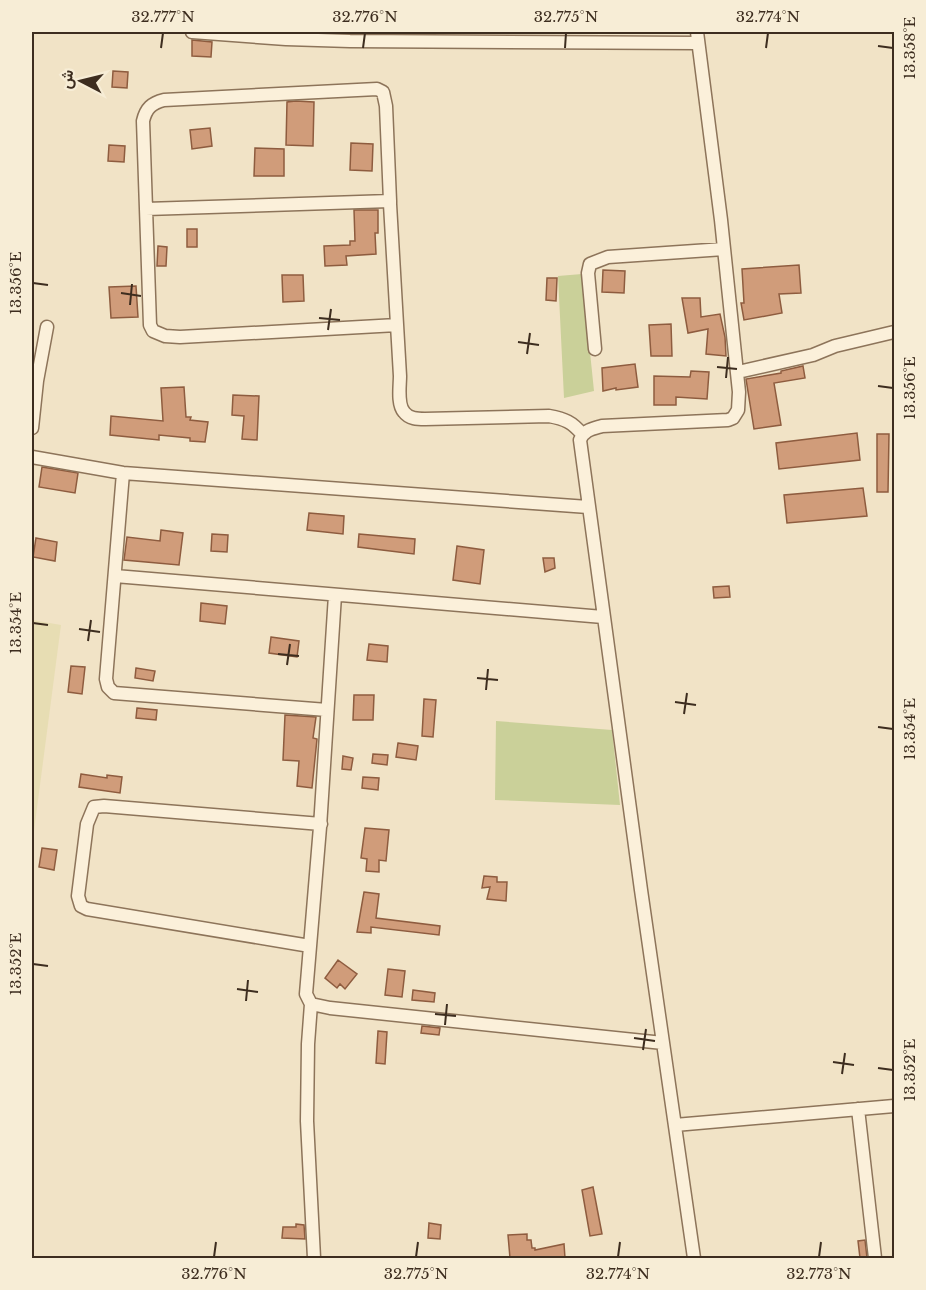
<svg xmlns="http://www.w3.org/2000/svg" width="926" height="1290" font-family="'Libre Baskerville',Vazirmatn,serif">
	<rect width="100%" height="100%" fill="#f1e3c6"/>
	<path fill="#e7ddb3" d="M32,620L61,625L32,846Z"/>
	<path fill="#cad099" d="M582,274L594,391L564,398L558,276Z
		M496,721L612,730L620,805L495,800Z"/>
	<path fill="#d09c7a" stroke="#8e5c3f" stroke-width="1.5" d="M192,40L212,42L211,57L192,56Z
		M113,71L128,72L127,88L112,87Z
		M296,101L314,102L313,146L286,145L287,102Z
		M210,128L212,146L192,149L190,130Z
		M351,143L373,144L372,171L350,170Z
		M109,145L125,146L124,162L108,161Z
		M255,148L284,149V176H254Z
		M354,210H378V233H375L376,254L346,256L347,265L325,266L324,246L350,245V241H355Z
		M187,229H197V247H187Z
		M158,246L167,247L166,266H157Z
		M799,265L801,293L779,294L782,313L744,320L741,303H744L742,269Z
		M603,270L625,271L624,293L602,292Z
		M282,275H303L304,301L283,302Z
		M547,278H557L556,301L546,300Z
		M136,286L138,317L111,318L109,287Z
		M682,298H700L701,317L720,314L725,337L726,356L706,354L708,329L688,333Z
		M671,324L672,356H651L649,325Z
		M635,364L638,387L616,390V388L603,391L602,368Z
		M803,366L805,378L774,383L781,425L754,429L746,379L781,373V371Z
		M691,371L709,372L707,399L676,397V405H654V376L690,377Z
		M184,387L186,417H191L190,420L208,422L205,442L190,441V438L159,435V440L110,435L111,416L163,421L161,388Z
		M233,395L259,396L257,440L242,439L244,416L232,415Z
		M857,433L860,460L779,469L776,443Z
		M877,434H889L888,492H877Z
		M42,467L78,473L75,493L39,487Z
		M863,488L867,516L787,523L784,495Z
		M309,513L344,516L343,534L307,530Z
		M161,530L183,533L179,565L124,560L127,537L160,541Z
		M212,534L228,535L227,552L211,551Z
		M359,534L415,539L414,554L358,547Z
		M36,538L57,542L55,561L33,557Z
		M457,546L484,550L480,584L453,580Z
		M543,558H554L555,568L545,572Z
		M729,586L730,597L714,598L713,587Z
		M201,603L227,606L225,624L200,621Z
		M271,637L299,641L297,657L269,653Z
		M369,644L388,646L387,662L367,660Z
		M71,666L85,667L82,694L68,692Z
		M136,668L155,671L153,681L135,678Z
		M354,695H374L373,720H353Z
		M424,699L436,700L433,737L422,736Z
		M137,708L157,710L156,720L136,718Z
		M285,715L316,717L313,738L317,739L312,788L297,786L299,761L283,760Z
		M398,743L418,746L416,760L396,757Z
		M373,754L388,755L387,765L372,763Z
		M343,756L353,758L351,770L342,769Z
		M81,774L107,778V775L122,777L120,793L79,787Z
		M363,777L379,778L378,790L362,788Z
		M365,828L389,830L386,861L379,860V872L366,871L367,859L361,858Z
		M42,848L57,850L54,870L39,867Z
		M484,876L497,877V882H507L506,901L487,899L490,887L482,888Z
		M364,892L379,894L376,918L440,926L439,935L371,927V933L357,932Z
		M338,960L357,974L345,989L340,984L337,988L325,978Z
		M388,969L405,971L402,997L385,995Z
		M413,990L435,993L434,1002L412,1000Z
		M422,1026L440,1028L439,1035L421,1033Z
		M378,1031L387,1032L385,1064L376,1063Z
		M593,1187L602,1234L590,1236L582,1190Z
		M429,1223L441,1225L440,1239L428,1238Z
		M296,1224L304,1225L305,1239L282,1238L283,1227H296Z
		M527,1234V1240H531L532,1248H535V1250L564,1244L565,1258H510L508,1235Z
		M865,1240L867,1258H860L858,1241Z"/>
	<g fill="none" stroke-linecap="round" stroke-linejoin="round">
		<g stroke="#8d745a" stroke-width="15">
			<path id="minor" d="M192,32L286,39L350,41L698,43
				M146,209L390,201
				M397,325L180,337L165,336L153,331L150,325L143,121C146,108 152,103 164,100L377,89L383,92L386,106L390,201V204C393,261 397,318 400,376C400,386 397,404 404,412C409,419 418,419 425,419L549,416C565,419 572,422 582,434
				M595,349L588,273L590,264L608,257L724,249
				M738,372L813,355L835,346L894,332
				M32,428L37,381L47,327
				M32,457L123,473L588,507
				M123,473L106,679L108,687L114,693L327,710
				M115,576L603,617
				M310,946L87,909L81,906L78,896L87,824L94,807L104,806L321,824
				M311,1004L330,1008L663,1043
				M858,1109L875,1258
				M675,1125L894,1106
				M314,1258L307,1121L308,1044L311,1004L306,994L320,827L335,595
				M694,1258L641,890L580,440C584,430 592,429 602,426L728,420L733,418L738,410L739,392L721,220L697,32"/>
		</g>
		<use href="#minor" stroke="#fbf0da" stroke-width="12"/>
	</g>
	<path fill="none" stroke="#3d2d1f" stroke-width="2" d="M878,46L893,48M161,48L163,33M363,48L365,33M565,48L566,33M766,48L768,33M33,283L48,285M121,293L141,296M130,305L132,284M319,318L340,320M328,330L331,309M518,342L539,345M527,354L530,333M717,367L737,369M726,378L728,357M878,386L893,388M33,623L48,625M79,629L100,632M88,641L91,620M278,654L299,656M287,665L290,644M477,678L498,680M486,690L488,669M675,702L696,705M684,714L687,693M878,727L893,729M33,964L48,966M237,989L258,992M246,1001L248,980M435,1014L456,1016M445,1025L447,1004M634,1038L655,1041M643,1050L646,1029M833,1062L854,1065M878,1068L893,1070M842,1074L845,1053M214,1257L216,1242M416,1257L418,1242M618,1257L620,1242M819,1257L821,1242"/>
	<rect width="926" height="1290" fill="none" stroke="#f7edd6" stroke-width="66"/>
	<g transform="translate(81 81) rotate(277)" stroke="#f7edd6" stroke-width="4.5" paint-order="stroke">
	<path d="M0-4.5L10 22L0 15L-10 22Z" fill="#3d2d1f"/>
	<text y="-9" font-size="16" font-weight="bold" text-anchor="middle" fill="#3d2d1f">ش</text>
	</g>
	<rect x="33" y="33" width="860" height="1224" fill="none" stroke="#3d2d1f" stroke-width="2"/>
	<g font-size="15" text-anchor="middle" fill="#3d2d1f">
		<text x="163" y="22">32.777°N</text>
		<text x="365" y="22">32.776°N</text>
		<text x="566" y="22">32.775°N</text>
		<text x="768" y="22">32.774°N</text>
		<text transform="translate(910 48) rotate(-90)" y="5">13.358°E</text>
		<text transform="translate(16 283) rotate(-90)" y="5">13.356°E</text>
		<text transform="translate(910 388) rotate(-90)" y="5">13.356°E</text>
		<text transform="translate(16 623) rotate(-90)" y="5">13.354°E</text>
		<text transform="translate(910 729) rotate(-90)" y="5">13.354°E</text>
		<text transform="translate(16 964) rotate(-90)" y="5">13.352°E</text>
		<text transform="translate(910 1070) rotate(-90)" y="5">13.352°E</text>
		<text x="214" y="1279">32.776°N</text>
		<text x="416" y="1279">32.775°N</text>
		<text x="618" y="1279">32.774°N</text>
		<text x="819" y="1279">32.773°N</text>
	</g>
</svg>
